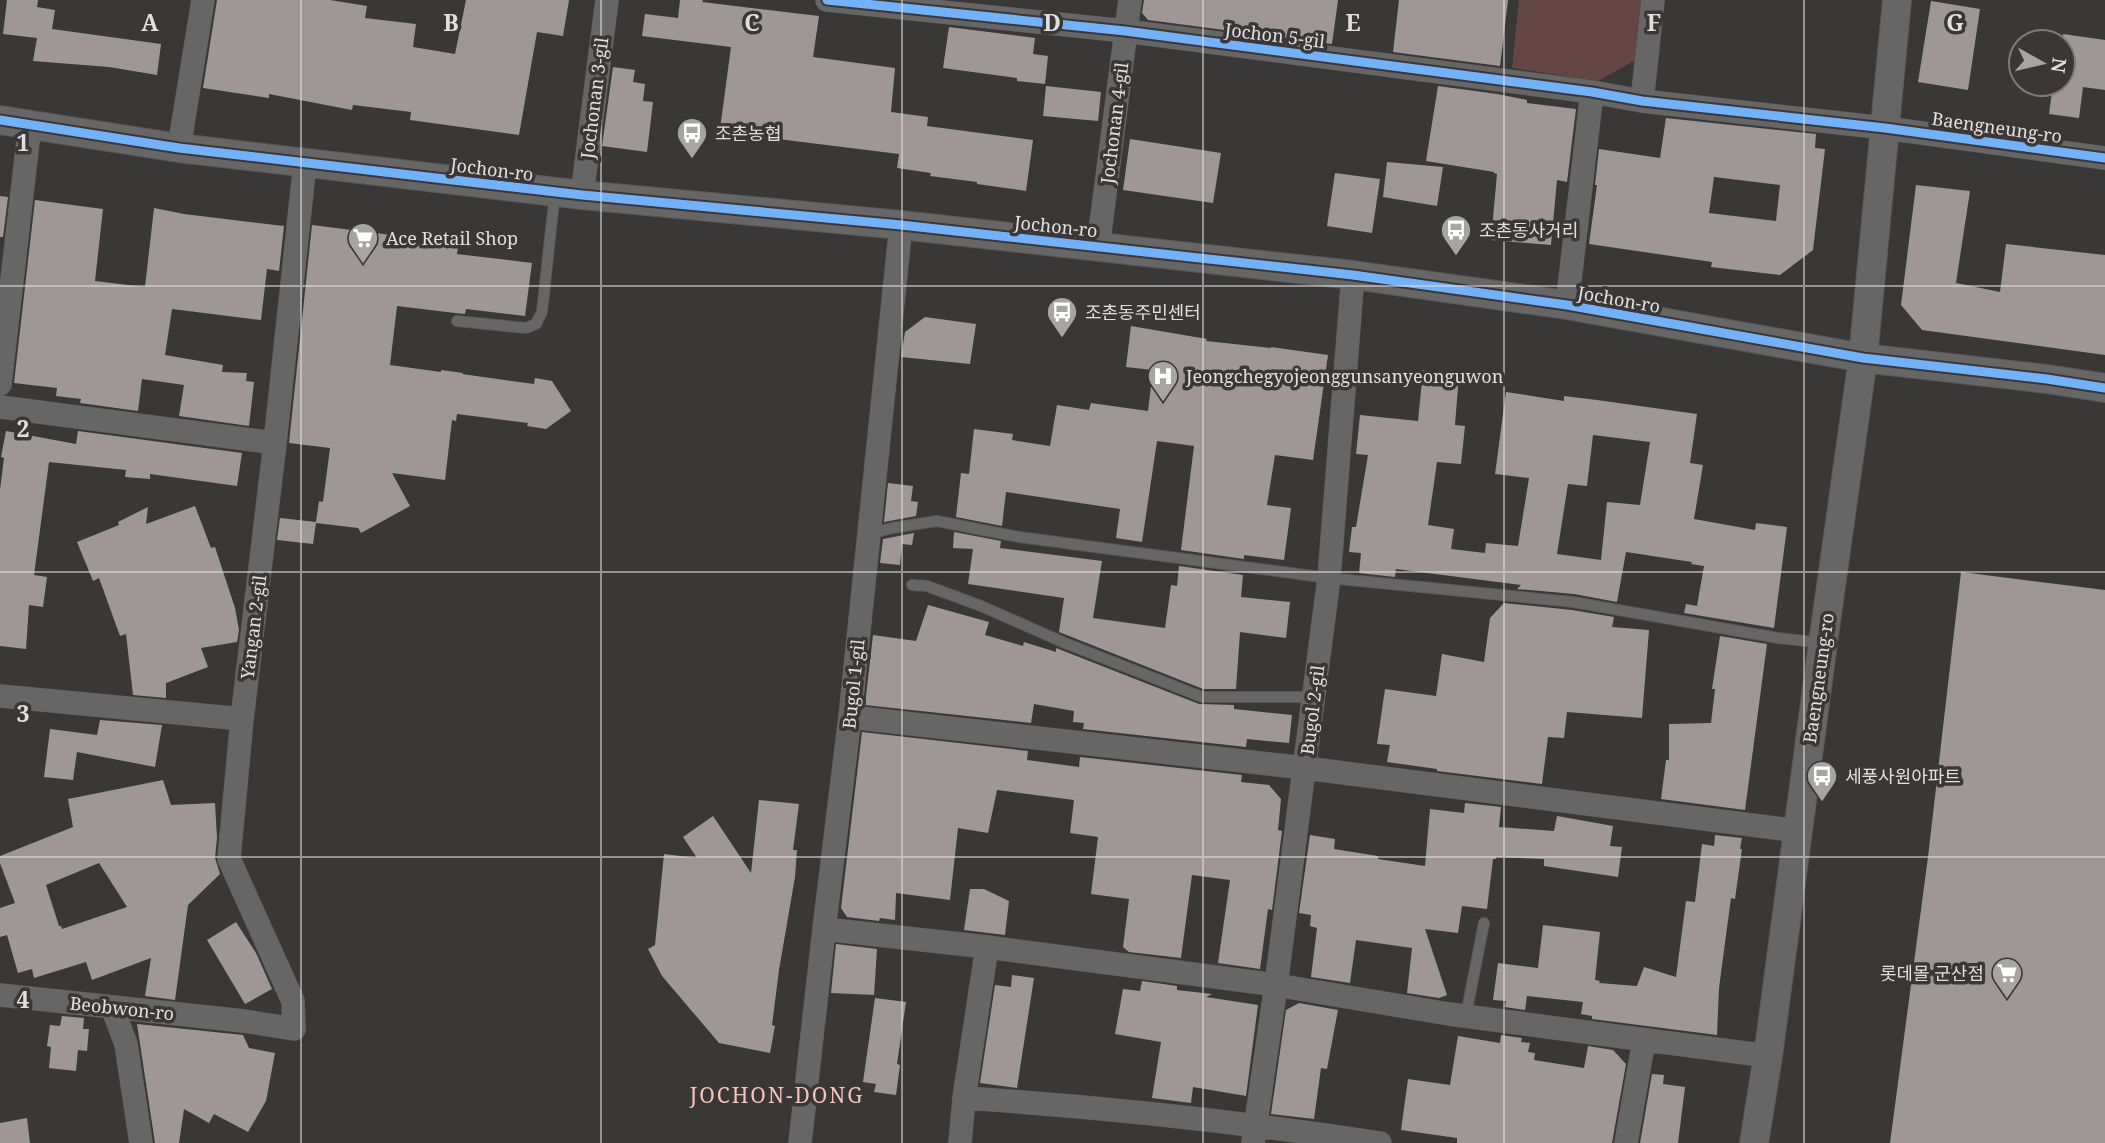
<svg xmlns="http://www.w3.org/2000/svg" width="2105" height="1143" font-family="'Noto Serif','Noto Sans KR',serif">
	<rect width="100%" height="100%" fill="#3a3837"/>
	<path fill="#644744" d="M1519,0H1645L1637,59L1598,81L1512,68Z"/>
	<path fill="#9e9796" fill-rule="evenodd" d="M7,0H38L37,7L55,10L52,29L161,44L157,75L109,67L33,61L37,38L3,34Z
		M217,0H330L367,6L365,18L416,24L413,47L455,54L466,0H569L563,36L537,32L519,135L410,120L411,112L353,105L352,110L269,94V98L203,88Z
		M680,0H703L702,2L819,16L813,57L895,68L891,112L928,117L927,126L1033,140L1026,191L977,184V182L930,176L931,173L897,168L899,154L770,138V135L720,129L731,47L642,36L645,14L678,18Z
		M1144,0H1338L1332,44L1148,20L1142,13Z
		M1399,0H1508L1500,66L1393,52Z
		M1931,1L1980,9L1968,90L1918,82Z
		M949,27L1035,38L1033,54L1048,56L1045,84L1017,81V78L943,68Z
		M2063,34L2105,40V90L2083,87L2079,118L2049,114L2053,84H2063Z
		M613,67L635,70L633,82L645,84L643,101L653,102L647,152L602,146Z
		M1046,86L1101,92L1098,121L1043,116Z
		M1438,86L1497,94L1527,100V103L1576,109L1567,182L1557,180L1551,245L1491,240L1497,174L1494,173V172L1426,161Z
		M1666,118L1816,134L1815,148L1825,149L1813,250L1780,275L1711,267L1712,262L1589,244L1597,185H1595L1599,149L1660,158ZM1714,177L1780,185L1776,221L1709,213Z
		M1130,139L1221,153L1213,203L1123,190Z
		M1387,162L1443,167L1437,206L1383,197Z
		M1335,173L1380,179L1372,233L1327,226Z
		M1916,185L1970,191L1956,283L2000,292L2006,244L2105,255V355L1922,330L1901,305Z
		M0,196L8,197L3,237H0Z
		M35,200L103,209L95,281L145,287L154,208L184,214L284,226L279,271L267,269L261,320L172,309L165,355L223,365L222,372L247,373L246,381L254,382L249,426L179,416L184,385L142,379L138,411L80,403L81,399L56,396L57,388L14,383Z
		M312,225L407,237V241L458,248L457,254L532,263L525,316L466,309L465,314L455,313L397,306L390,365L441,372V370L463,373L462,374L534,384L535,378L552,381L571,411L546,429L527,426L528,423L457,414L456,421L452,420L445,480L392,473L410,506L361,533L358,528L316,523L313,544L277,540L280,518L316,522L319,501L323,502L330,448L289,443Z
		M925,317L976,324L970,364L901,357L905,332Z
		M1131,326L1207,339L1206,341L1271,348V347L1328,355L1313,460L1275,455L1267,505L1291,508L1284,560L1244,555V559L1181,550L1194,446L1157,441L1142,542L1116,538L1120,509L1006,492L1002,526L956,517L961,473L969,474L974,429L1013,434L1012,440L1050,446L1057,405L1089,410L1091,403L1148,411L1153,370L1126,367Z
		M1423,370L1459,374L1455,425L1465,426L1461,464L1437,462L1428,525L1454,529L1451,549L1485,553L1486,543L1518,546L1529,478L1495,474L1506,392L1564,401V396L1597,400L1697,414L1690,463L1703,465L1694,519L1755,530L1756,523L1787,527L1774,628L1684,613L1686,604L1697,606L1704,566L1691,564L1692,562L1626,552L1617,602L1574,594L1517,589L1521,585L1396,569L1395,577L1359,573L1361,553L1349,552L1352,527H1356L1368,455L1356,454L1360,415L1418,421ZM1593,435L1650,442L1640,505L1607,502L1601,560L1557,554L1568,484L1587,486Z
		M6,431L76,444L78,431L242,453L237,486L150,474V479L125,477L126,470L49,462L34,575L47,577L43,607L29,605L26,649L0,646V490L4,458L1,457Z
		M888,483L913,486L911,501L918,502L916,516L884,522Z
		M195,506L211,548L215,547L235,608L239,630L237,642L201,648L208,667L166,683V698L133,695L126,634L120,636L99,578L93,581L77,542L119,525L118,522L148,507L146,524Z
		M954,532L1001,541L1000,548L1102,561L1093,618L1165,628L1171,585L1177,586L1179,566L1243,575L1241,597L1290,602L1286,638L1240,632L1236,689H1203L1059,632L1064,598L968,584L973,549L953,548Z
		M914,533L912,545L902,544L900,565L880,563L883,539Z
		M1961,572L2105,590V1143H1890L1928,857Z
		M1504,603L1572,610L1614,617L1612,627L1649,630L1642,718L1567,712L1564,738L1548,737L1542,784L1437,771V769L1387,762L1390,745L1377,744L1385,689L1436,696L1442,654L1484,662L1490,618Z
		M928,605L989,622L985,635L1023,646L1024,642L1056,652V648L1199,704L1234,705V709L1292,715L1289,743L1247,739L1246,747L1083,729L1084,723L1073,722L1074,711L1034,704L1031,723L865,705L873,635L916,641Z
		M1720,636L1767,644L1745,810L1661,799L1666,760H1669V724L1711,723L1715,689H1712Z
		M100,720L162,725L155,767L77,752L73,780L44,777L50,729L97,735Z
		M862,732L1028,751L1027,760L1079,767L1080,757L1242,775L1241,782L1269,785L1281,799L1278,830L1282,831L1272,910L1268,909L1260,969L1218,963L1230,880L1192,875L1181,958L1129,952L1123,947L1129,899L1091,894L1098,837L1070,833L1074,800L997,790L988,833L958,828L950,900L896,893L895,920L880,918L879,921L847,917L841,908Z
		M163,780L171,805L215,803L217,838L215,858L220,874L188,905L175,1000L145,996L151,958L92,980L86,962L34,978L32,969L18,973L7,935L0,937V908L15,903L0,863V856L73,827L68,799ZM99,863L127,907L62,929L61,926H59L46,885Z
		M759,800L799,804L793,850H797L795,877L779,970L772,1025L775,1026L770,1053L719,1043L662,976L648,949L655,945L664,854L697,858L683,837L713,816L751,873Z
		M1465,803L1501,807L1499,827L1554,831L1557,816L1613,826L1610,846L1622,847L1618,877L1544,866V859L1496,857V859H1493L1487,909L1462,906L1458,933L1425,929L1447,995L1439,998L1407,993L1412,948L1356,940L1350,983L1311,977L1317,928L1310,926L1311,915L1299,913L1310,835L1335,839L1334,849L1378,856V859L1425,866L1430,809L1464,813Z
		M1715,835L1742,838L1740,849H1742L1735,899L1731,898L1719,988L1717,1035L1592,1019V1016L1581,1014L1583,1002L1527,996L1525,1010L1505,1007L1506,1001L1493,1000L1498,963L1538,968L1543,925L1600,932L1595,980L1600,981L1599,983L1637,986L1644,967L1676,977L1686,901L1695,902L1702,844L1714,846Z
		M970,889H984L1009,901L1005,935L964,930Z
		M236,922L256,953L272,989L245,1004L207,940Z
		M836,944L877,949L874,995L831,993Z
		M1012,975L1034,978L1017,1088L980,1083L995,985L1011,987Z
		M1142,981L1177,986V990L1212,994L1206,997L1258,1005L1246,1096L1193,1087L1191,1103L1152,1098L1161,1042L1115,1034L1123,989L1140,991Z
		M875,998L906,1002L897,1064L900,1065L896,1095L874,1092L876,1084L863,1082Z
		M1299,1003L1338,1010L1327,1069L1321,1068L1314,1119L1271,1114L1286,1010Z
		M62,1016L84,1018L83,1029H89L87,1051L78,1050L76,1071L49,1068L51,1047L47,1046L50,1025L60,1026Z
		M137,1024L243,1035L249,1048L275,1053L266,1101L248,1132L214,1114L209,1123L184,1109L179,1143H155Z
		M1501,1035L1522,1038L1521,1042L1530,1043L1528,1052L1535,1053L1534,1060L1584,1068L1588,1046L1613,1050L1626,1064L1612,1143H1457V1138L1401,1130L1408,1079L1450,1085L1458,1036L1500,1043Z
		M1652,1074L1664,1075L1663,1084L1685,1087L1678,1143H1640Z
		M27,1118L30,1143H0V1123Z"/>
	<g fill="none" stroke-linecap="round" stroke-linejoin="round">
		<g stroke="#585555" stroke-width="12">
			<path id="service" d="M457,321L526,328L536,324L542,312L555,192
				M870,534L892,528L937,521L1019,537L1329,578L1573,602L1778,638L1823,643
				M912,585L927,586L981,606L1065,643L1202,697H1314
				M1466,1015L1484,923"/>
		</g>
		<g stroke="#585555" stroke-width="24">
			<path id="minor" d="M827,0L1125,31L1592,92L1642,101L1885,128L2105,158
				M1642,101L1653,0
				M179,148L203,0
				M582,195L607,0
				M1098,247L1130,0
				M1567,305L1592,92
				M0,384L30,124
				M0,407L275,443
				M0,696L242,719
				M850,717L1305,768L1798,831
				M824,929L987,947L1276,985L1449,1014L1768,1056
				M0,995L244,1021L294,1029L293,1001L229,859L242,719L275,443L305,163
				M112,1007L126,1044L141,1143
				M964,1098C1103,1107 1242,1122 1380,1143
				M800,1143L824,929L850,717L901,225
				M960,1143L964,1098L987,947
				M1253,1143L1276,985L1329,578L1353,275
				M1626,1143L1644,1040"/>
		</g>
		<g stroke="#585555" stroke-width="30">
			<path id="tertiary" d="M0,120L179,148L582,195L901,225L1353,275L1567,305L1863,358L2047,379L2105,388
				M1754,1143L1768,1056L1823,643L1863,358L1897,0"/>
		</g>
		<use href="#service" stroke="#676666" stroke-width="10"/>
		<use href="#minor" stroke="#676666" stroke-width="23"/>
		<use href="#tertiary" stroke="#676666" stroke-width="28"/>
		<g stroke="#3b3736" stroke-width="13">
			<path id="cycleway" d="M827,0L1125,31L1592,92L1642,101L1885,128L2105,158
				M0,120L179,148L582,195L901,225L1353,275L1567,305L1863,358L2047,379L2105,388"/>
		</g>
		<use href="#cycleway" stroke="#73b2f8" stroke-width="9"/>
	</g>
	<path fill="none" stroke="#e2dfdf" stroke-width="2" stroke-opacity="0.55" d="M301,0V1143M601,0V1143M902,0V1143M1203,0V1143M1504,0V1143M1804,0V1143M0,286H2105M0,572H2105M0,857H2105"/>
	<defs>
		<g id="bus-pin" transform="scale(1.575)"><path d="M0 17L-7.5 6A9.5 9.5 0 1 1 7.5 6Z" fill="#a7a5a4" stroke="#3b3736"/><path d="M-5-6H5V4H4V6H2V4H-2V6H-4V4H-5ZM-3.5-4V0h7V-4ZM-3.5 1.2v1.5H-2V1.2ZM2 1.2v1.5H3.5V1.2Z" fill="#fff"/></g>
		<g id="supermarket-pin" transform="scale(1.575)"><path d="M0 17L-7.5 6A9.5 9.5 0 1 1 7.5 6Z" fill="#a7a5a4" stroke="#3b3736"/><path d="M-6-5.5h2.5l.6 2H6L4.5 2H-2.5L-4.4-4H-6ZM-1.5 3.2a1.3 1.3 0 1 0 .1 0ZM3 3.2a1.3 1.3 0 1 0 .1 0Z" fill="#fff"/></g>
		<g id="hospital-pin" transform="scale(1.575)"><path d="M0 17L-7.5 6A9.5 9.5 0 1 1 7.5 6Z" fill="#a7a5a4" stroke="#3b3736"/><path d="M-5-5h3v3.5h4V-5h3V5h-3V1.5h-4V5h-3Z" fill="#fff"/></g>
	</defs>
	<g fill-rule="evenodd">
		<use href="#bus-pin" x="692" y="133"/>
		<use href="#bus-pin" x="1456" y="230"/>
		<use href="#supermarket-pin" x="363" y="238"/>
		<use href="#bus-pin" x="1062" y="312"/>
		<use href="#hospital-pin" x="1163" y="376"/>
		<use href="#bus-pin" x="1822" y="776"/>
		<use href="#supermarket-pin" x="2007" y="973"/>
	</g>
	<g text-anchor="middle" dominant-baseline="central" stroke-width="7" stroke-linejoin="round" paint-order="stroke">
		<g font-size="18" fill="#e2dfdf" stroke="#3b3736">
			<text transform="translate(1275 35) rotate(7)">Jochon 5-gil</text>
			<text transform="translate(594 98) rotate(-83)">Jochonan 3-gil</text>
			<text transform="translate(1114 123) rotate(-83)">Jochonan 4-gil</text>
			<text transform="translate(1997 127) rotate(8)">Baengneung-ro</text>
			<text transform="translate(492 169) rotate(7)">Jochon-ro</text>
			<text transform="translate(1056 226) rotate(6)">Jochon-ro</text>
			<text transform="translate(1619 299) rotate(10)">Jochon-ro</text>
			<text transform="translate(253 627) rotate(-83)">Yangan 2-gil</text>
			<text transform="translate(1818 678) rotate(-82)">Baengneung-ro</text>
			<text transform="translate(853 684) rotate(-84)">Bugol 1-gil</text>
			<text transform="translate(1312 710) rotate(-83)">Bugol 2-gil</text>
			<text transform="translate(122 1008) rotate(6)">Beobwon-ro</text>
		</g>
		<g font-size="18" fill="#e2dfdf" stroke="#3b3736" text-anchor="start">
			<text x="715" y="133">조촌농협</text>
			<text x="1479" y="230">조촌동사거리</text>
			<text x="386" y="238">Ace Retail Shop</text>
			<text x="1085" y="312">조촌동주민센터</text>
			<text x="1186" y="376">Jeongchegyojeonggunsanyeonguwon</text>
			<text x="1845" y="776">세풍사원아파트</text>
			<text x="1984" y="973" text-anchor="end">롯데몰 군산점</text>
		</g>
		<g font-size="21" letter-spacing="2" fill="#f6c2bd" stroke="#3b3736">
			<text x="777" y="1095">JOCHON-DONG</text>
		</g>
	</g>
	<g font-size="23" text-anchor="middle" font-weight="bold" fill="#e2dfdf" stroke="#3b3736" stroke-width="7" stroke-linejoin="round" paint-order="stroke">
		<text x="150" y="31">A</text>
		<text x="451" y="31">B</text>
		<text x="752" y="31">C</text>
		<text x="1052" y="31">D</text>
		<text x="1353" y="31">E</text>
		<text x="1654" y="31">F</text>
		<text x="1955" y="31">G</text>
		<text x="23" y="151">1</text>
		<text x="23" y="437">2</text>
		<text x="23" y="722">3</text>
		<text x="23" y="1008">4</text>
	</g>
	<g transform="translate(2042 63) rotate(98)"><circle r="33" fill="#3b3736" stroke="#7e7a7a" stroke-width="2"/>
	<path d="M0-5L12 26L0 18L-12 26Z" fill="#a7a5a4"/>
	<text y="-10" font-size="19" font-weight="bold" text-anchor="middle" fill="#e2dfdf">N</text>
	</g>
</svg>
